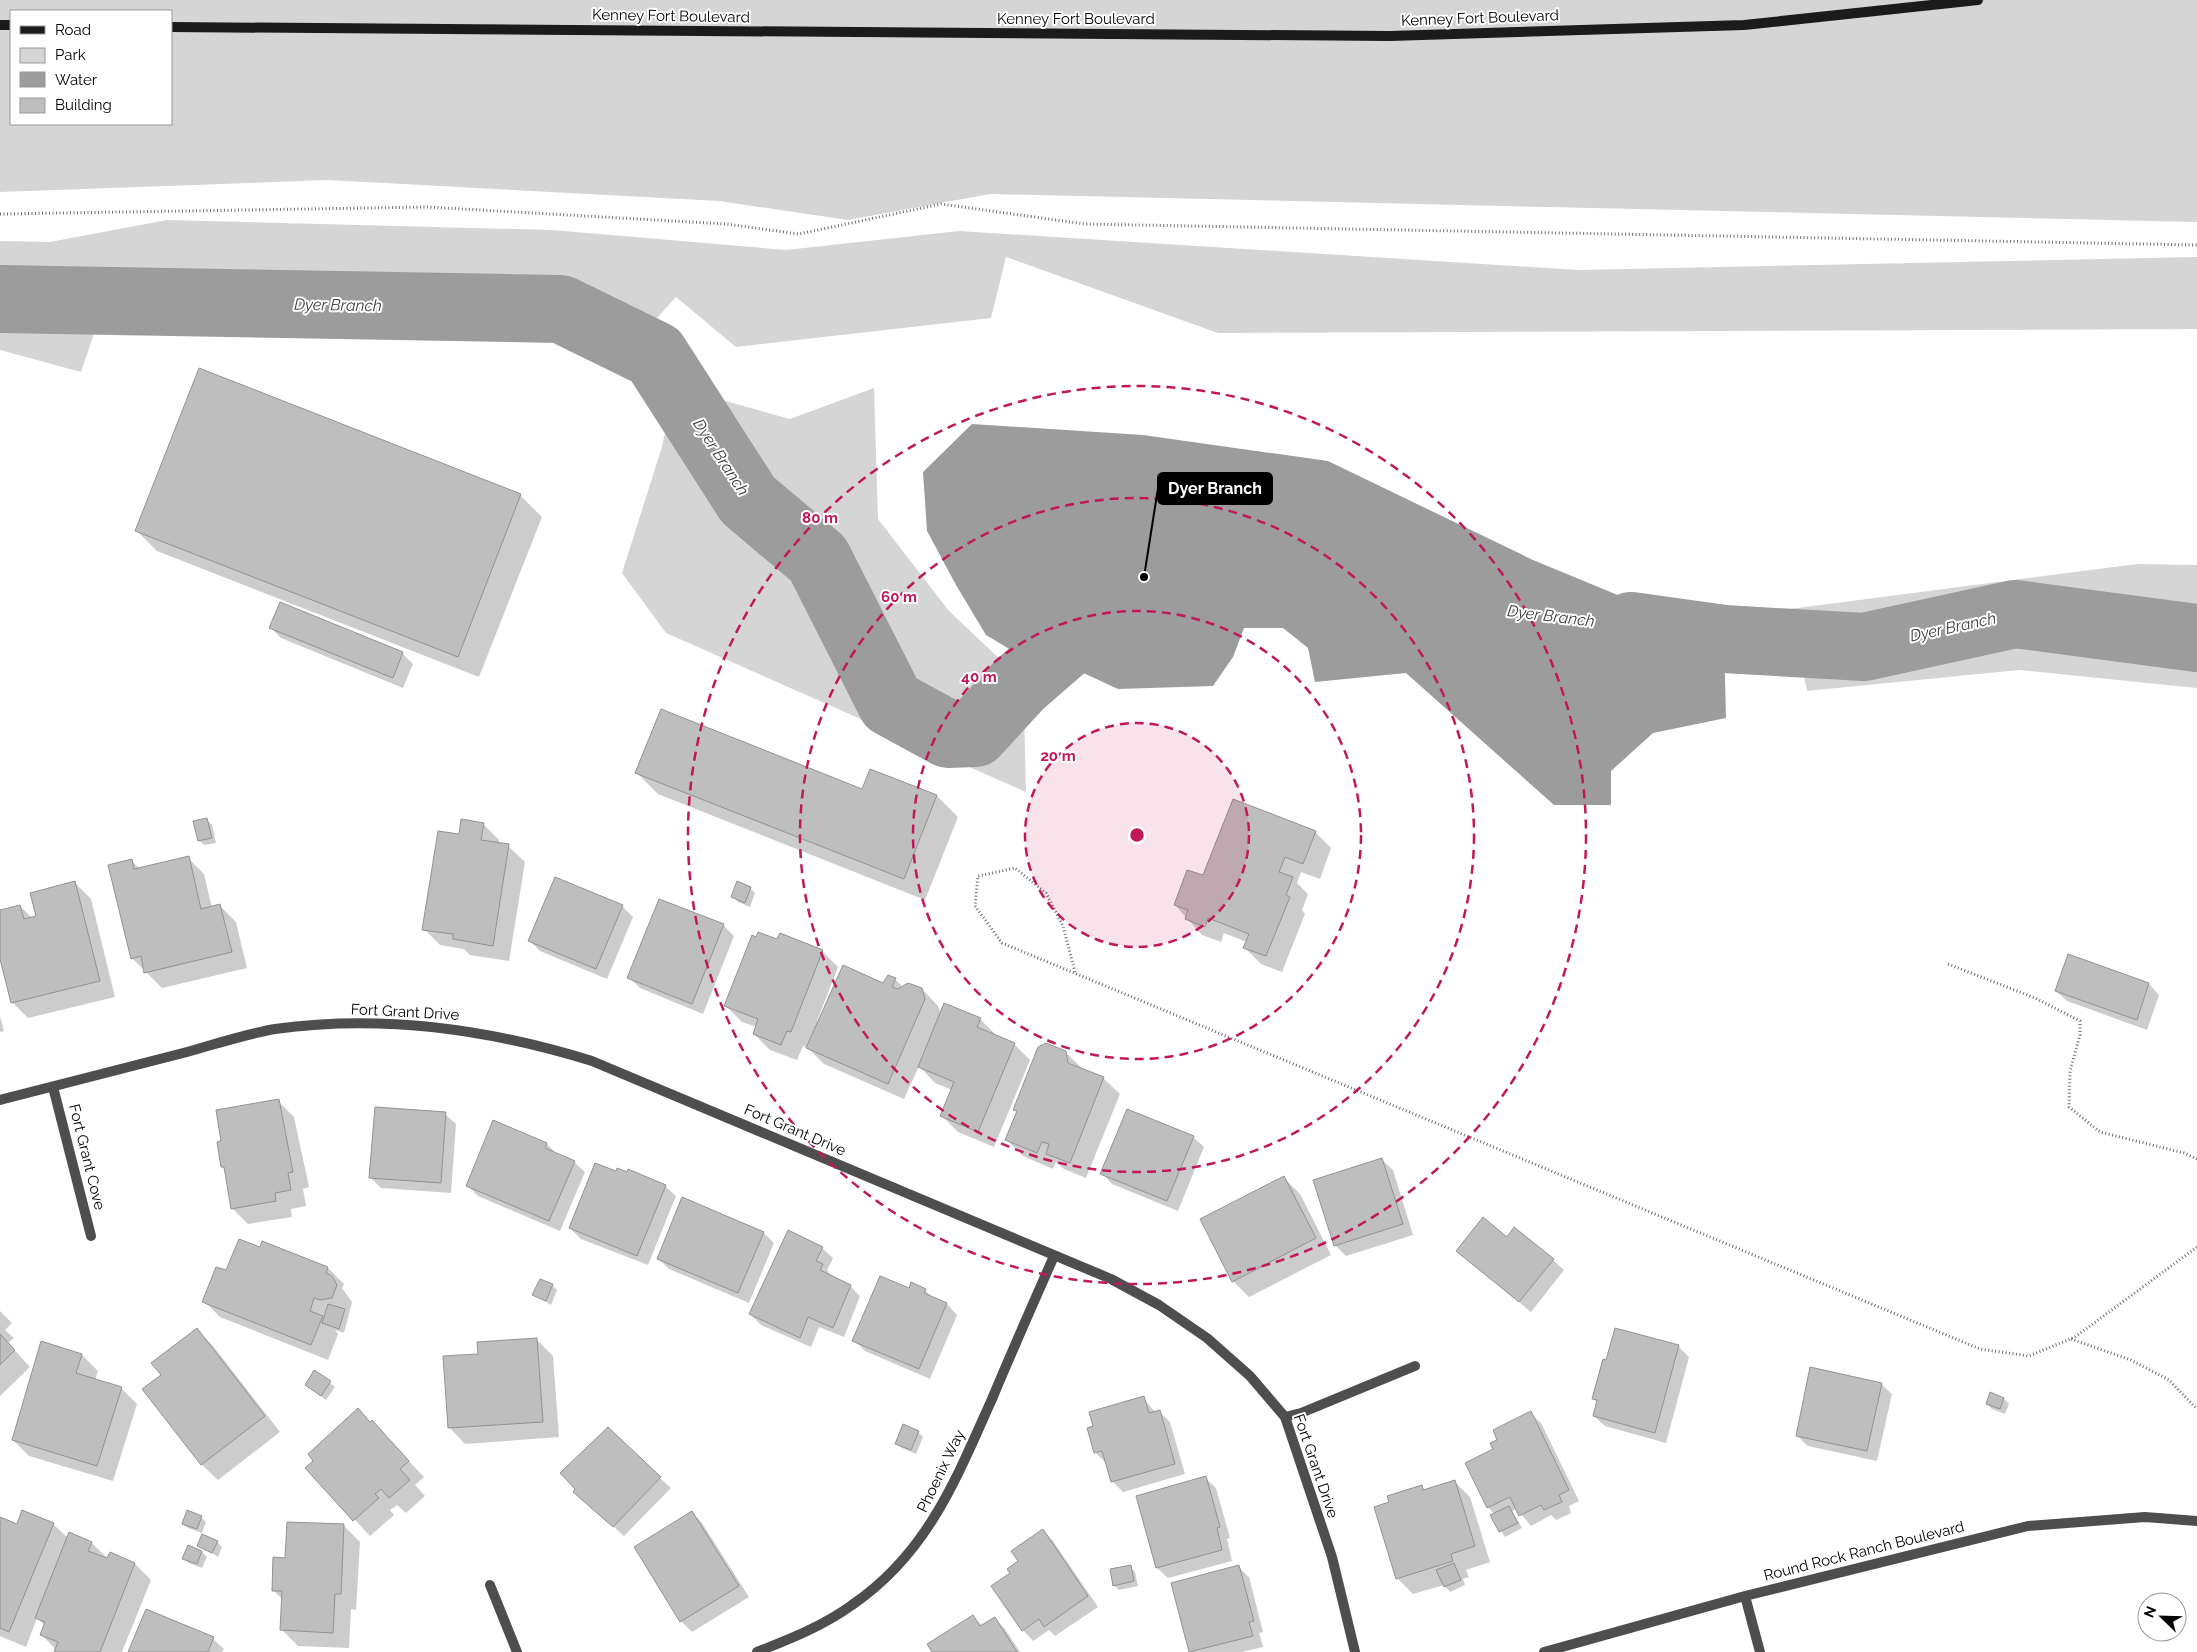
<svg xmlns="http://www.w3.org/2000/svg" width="2197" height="1652" font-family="Raleway,sans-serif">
	<rect width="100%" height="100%" fill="#fff"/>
	<path fill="#d5d5d5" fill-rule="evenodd" d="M0,0H2197V222L990,194L848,220L719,201L328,180L0,192ZM11,11H171V124H11Z
		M167,220L552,230L786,250L959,231L1579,270L2197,257V329L1218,333L1006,257L991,318L736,347L676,297L635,342L266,308L102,310L81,372L0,350V241L50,242Z
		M676,387L790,419L874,388L878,519L949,611L1005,664L1024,711L1026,792L666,633L622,573L661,450Z
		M2137,564L2197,565V688L2019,670L1807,691L1790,609Z"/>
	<path fill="#9c9c9c" d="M972,424L1143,435L1328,461L1533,560L1724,639L1726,718L1653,733L1611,771V805H1554L1406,673L1315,682L1308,648L1283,628H1244L1233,657L1213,686L1118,689L1053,659L1037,689L1020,684L1021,656L986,635L956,585L927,531L923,472Z"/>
	<path fill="#0003" d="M199,370L520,495L542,517L479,677L157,551L136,530Z
		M271,628L402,653L413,664L403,688L281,638Z
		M871,770L937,796L958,817L925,900L658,794L637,773L862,790Z
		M207,820L212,825L216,843L204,845L199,840Z
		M483,824L499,840V844L508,846L525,862L509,961L470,955L464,949L440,945L424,929L460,836Z
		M1315,832L1331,848L1320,879L1301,872L1297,883L1308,894L1302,910L1305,914L1282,972L1261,964L1245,948L1247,942L1224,933L1221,942L1202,935L1175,905L1204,877Z
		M188,858L204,874L212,908L220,906L236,922L247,968L162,988L132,958V861L140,869Z
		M75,883L91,899L115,997L28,1018L12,1002L0,954V911L20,906L32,918L37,917Z
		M750,888L755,893L750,907L738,902L733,897Z
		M622,906L633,917L607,979L540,951L530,941Z
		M723,925L734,936L703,1014L640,988L629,977Z
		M778,941L822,951L838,967L817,1021L819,1022L884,984L888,976L895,979L903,987L922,989L938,1006L941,1015L980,1019L996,1035L1014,1044L1030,1060L994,1147L958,1132L942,1116L952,1090L935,1083L919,1066L904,1099L824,1064L807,1047L803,1046L797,1060L770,1050L754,1034L757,1027L742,1022L726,1006Z
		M2068,956L2149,984L2159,995L2147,1030L2067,1001L2056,991Z
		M0,1016L4,1031L0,1032Z
		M1065,1052L1082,1068L1103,1078L1120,1094L1086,1178L1064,1169L1056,1162L1053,1169L1023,1156L1007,1140L1018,1112L1015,1110Z
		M278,1101L294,1117L309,1187L303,1189L306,1206L291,1209L292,1217L248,1224L232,1208L226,1170L222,1167V1142Z
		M445,1114L456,1124L451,1193L381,1188L371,1178Z
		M1193,1137L1204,1147L1178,1211L1112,1184L1102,1173Z
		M547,1144L558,1155L574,1162L585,1172L560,1231L478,1196L468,1186Z
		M1382,1160L1393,1170L1413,1235L1346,1256L1335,1245Z
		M616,1173L665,1186L676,1196L648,1265L581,1239L570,1228Z
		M1284,1178L1300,1194L1331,1255L1249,1297L1233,1281Z
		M764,1233L774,1243L749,1303L669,1269L658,1258Z
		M822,1248L833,1258L827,1270L832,1277L850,1286L860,1296L844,1337L819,1327L811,1347L761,1325L750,1314Z
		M261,1249L328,1268L344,1284L342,1288L352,1302L344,1333L335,1330L338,1334L328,1360L220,1317L204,1301L227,1272Z
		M1458,1251L1553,1260L1564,1270L1531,1312Z
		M552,1285L557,1290L551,1305L534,1295Z
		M909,1289L925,1290L934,1299L947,1304L957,1315L930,1379L865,1351L854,1340Z
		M0,1311L12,1323L5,1330L14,1338L8,1343L30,1367L0,1396Z
		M197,1330L213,1346L280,1432L218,1480L202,1465L144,1390L163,1375Z
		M537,1340L553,1356L559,1437L465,1444L449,1427L479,1355Z
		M1678,1346L1689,1357L1666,1443L1605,1426L1594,1416L1597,1402L1593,1398Z
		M82,1355L98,1371L95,1380L121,1388L137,1404L113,1481L29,1456L13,1440Z
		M315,1372L335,1387L326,1400L306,1385Z
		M1881,1384L1892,1394L1877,1461L1808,1446L1797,1436Z
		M1991,1394L2004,1399L2009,1404L2005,1414L1992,1409L1987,1404Z
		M1143,1398L1155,1412L1159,1411L1170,1422L1185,1474L1123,1492L1112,1481L1106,1463L1096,1453Z
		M1530,1413L1541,1423L1579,1501L1569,1506L1571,1513L1556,1520L1551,1515L1531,1526L1517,1509L1512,1511L1522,1528L1505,1537L1492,1516L1495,1515L1488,1507L1495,1449Z
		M372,1422L424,1477L415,1485L425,1496L406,1513L397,1505L390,1510L394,1515L370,1536L307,1468Z
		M918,1432L923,1437L916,1454L902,1448L897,1443Z
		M660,1478L671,1488L624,1536L575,1492Z
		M1205,1478L1216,1488L1230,1538L1227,1539L1232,1561L1168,1578L1157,1568Z
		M1454,1481L1470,1497L1490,1562L1466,1570L1469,1577L1463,1579L1465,1585L1450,1592L1444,1585L1413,1594L1397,1578L1390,1503L1421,1486L1425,1490Z
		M692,1512L702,1523L749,1597L692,1632L681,1621L636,1547Z
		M201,1517L206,1522L202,1533L188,1528L183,1524Z
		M0,1518L18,1525L53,1524L68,1538L92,1543L108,1559L135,1564L151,1580L122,1652H55L56,1650L42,1635L45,1626L37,1618L26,1647L0,1636Z
		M344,1526L360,1542L356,1610L351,1609L349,1648L298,1646L282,1630L283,1600L273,1590L286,1559Z
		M1043,1531L1053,1541L1098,1607L1055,1636L1049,1630L1033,1641L1023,1630L1012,1573Z
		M217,1542L222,1547L218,1557L199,1545Z
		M189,1546L202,1552L207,1557L202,1568L189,1563L184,1558Z
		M1130,1567L1135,1572L1138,1586L1119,1590L1114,1585Z
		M1238,1567L1249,1577L1263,1632L1259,1633L1263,1647L1242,1652H1191L1173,1584Z
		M973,1616L982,1626L994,1618L1005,1629L1020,1652H933Z
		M213,1639L224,1649L222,1652H129Z"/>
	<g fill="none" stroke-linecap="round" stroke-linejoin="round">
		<path stroke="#9c9c9c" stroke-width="68" d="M0,299L561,309L655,355L748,500L818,559L891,703L948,734L975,733L1020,684L1090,623
			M1631,626L1724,639L1864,647L2015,614L2197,638"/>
	</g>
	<path fill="#bebebe" stroke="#929292" d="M199,368L521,494L458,657L135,531Z
		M280,602L403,652L393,678L269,628Z
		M661,709L862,789L870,769L937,795L904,879L635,773Z
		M1233,799L1316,831L1303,864L1285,857L1279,872L1293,877L1286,895L1290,897L1266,956L1243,948L1249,934L1208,918L1205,927L1185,919L1188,910L1174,905L1187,870L1203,875Z
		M207,818L212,838L198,841L193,821Z
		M461,819L484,823L481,840L509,844L493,946L453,939V934L422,930L438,831L459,834Z
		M189,856L201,909L220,904L232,952L144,973L141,956L131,959L108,865L132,859L134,869Z
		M555,877L623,905L596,969L528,941Z
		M75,881L100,981L11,1003L0,959V910L20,905L24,919L36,916L30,893Z
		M737,881L751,887L745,903L731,897Z
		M659,899L724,924L692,1004L627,978Z
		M758,932L777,939L780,933L823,950L791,1032L787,1031L781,1045L753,1034L758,1019L724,1006L752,935L756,937Z
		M2068,954L2149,983L2137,1020L2055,991Z
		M843,965L883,983L888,975L896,978L892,987L898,989L908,983L922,988L925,999L888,1084L806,1048Z
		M944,1003L981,1018L977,1027L1015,1043L978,1132L940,1116L954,1082L918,1067Z
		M1046,1043L1066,1051L1068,1063L1104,1077L1070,1163L1046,1154L1049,1144L1042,1142L1037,1153L1005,1140L1017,1111L1013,1110L1038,1047Z
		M279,1099L293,1172L288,1173L291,1190L275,1193L276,1201L231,1209L224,1167H221L217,1142L221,1141L216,1110Z
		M375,1107L446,1112L441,1183L369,1178Z
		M1127,1109L1194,1136L1167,1201L1100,1174Z
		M493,1120L547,1143L545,1148L575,1161L549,1221L466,1186Z
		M1382,1158L1403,1224L1334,1246L1313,1180Z
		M595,1163L616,1171L617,1168L627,1172L628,1169L666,1185L637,1256L569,1228Z
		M1284,1176L1316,1238L1232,1282L1200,1219Z
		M682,1197L764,1232L738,1293L657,1259Z
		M1483,1217L1507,1237L1514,1227L1554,1259L1519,1302L1456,1251Z
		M788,1230L823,1247L816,1261L823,1264L820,1270L851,1285L833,1328L808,1317L800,1338L749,1314Z
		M239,1239L260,1247L262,1241L328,1267L326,1273L332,1276L337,1285L332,1298L320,1300L314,1298L310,1311L323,1316L311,1345L202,1302L216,1267L226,1270Z
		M880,1276L909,1288L911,1282L926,1289L924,1293L947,1303L919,1369L852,1341Z
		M540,1279L553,1284L546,1301L532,1295Z
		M328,1304L345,1309L339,1329L322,1323Z
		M197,1328L265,1416L201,1465L142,1389L161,1375L151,1363Z
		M1615,1328L1679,1345L1655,1433L1593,1416L1597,1400L1592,1399L1603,1359L1606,1360Z
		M0,1334L15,1350L0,1365Z
		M537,1338L543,1422L448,1428L443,1356L478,1354L477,1342Z
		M41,1341L82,1354L76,1373L122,1387L97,1466L12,1440Z
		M1810,1367L1882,1383L1867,1451L1796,1436Z
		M314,1370L331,1381L321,1396L305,1385Z
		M1990,1392L2004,1398L2000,1409L1986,1404Z
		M1144,1396L1149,1413L1160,1410L1175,1464L1111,1482L1102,1451L1094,1453L1087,1428L1093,1426L1089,1412Z
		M358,1408L370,1422L372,1420L409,1461L400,1469L410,1480L389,1498L381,1489L375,1494L379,1498L353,1521L305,1468L313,1461L308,1454Z
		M1531,1411L1569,1490L1559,1495L1562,1502L1544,1510L1541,1505L1519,1516L1510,1497L1487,1508L1465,1463L1493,1449L1490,1443L1497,1440L1493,1430Z
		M903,1424L919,1431L911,1450L895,1444Z
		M608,1427L661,1477L613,1527L573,1492L575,1489L560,1473Z
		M1206,1476L1220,1527L1217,1528L1222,1550L1156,1568L1136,1496Z
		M1455,1480L1475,1546L1451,1554L1453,1561L1396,1579L1374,1507L1389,1502L1387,1496L1422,1485L1423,1490Z
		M1509,1506L1518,1523L1499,1532L1490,1515Z
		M22,1510L54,1523L9,1632L0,1628V1517L17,1524Z
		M187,1510L202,1516L197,1529L182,1524Z
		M692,1511L739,1586L680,1622L634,1547Z
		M287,1522L344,1524L341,1594H335L333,1633L280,1630L282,1591H272L273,1557L285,1558Z
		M1043,1529L1088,1596L1044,1627L1039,1619L1022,1631L991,1586L1010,1573L1007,1569L1018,1561L1011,1551Z
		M69,1532L92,1542L88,1551L107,1558L110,1552L135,1563L100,1652H54L58,1642L40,1635L45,1622L35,1618Z
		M202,1534L218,1541L212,1553L197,1546Z
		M188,1545L202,1551L197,1564L182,1559Z
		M1454,1563L1461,1580L1444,1587L1436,1570Z
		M1131,1565L1134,1581L1113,1586L1110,1569Z
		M1239,1565L1254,1621L1249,1622L1253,1636L1189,1652L1171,1583Z
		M146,1609L214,1637L208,1652H128Z
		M973,1615L980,1626L995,1617L1017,1652H932L927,1644Z"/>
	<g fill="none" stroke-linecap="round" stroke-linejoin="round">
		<path stroke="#707070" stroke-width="3" stroke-dasharray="1 2.5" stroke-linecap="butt" d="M0,214L428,207L726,224L799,234L941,204L1085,224L2197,245
			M1948,964L2035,998L2080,1021V1035L2070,1071L2069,1107L2100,1132L2184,1153L2197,1159
			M1075,972L1063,926L1046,893L1015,868L978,876L975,906L1002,943L1980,1349L2029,1356L2075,1337L2197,1247
			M2071,1339L2131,1360L2169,1380L2197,1409"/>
		<path stroke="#4e4e4e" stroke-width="10" d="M53,1087L91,1236
			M0,1100C62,1084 125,1068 187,1052C216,1044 246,1034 275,1029C383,1014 489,1029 592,1061L1111,1279L1159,1305L1207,1338L1250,1376L1285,1417L1332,1557L1355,1652
			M1285,1417L1301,1413L1415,1366
			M490,1585L517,1652
			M1745,1596L1760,1652
			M757,1652C790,1639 823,1626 852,1605C928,1553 956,1479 992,1399C1012,1351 1033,1304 1054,1256
			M1544,1652L1745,1596L2028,1526L2145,1517L2197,1521"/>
		<path stroke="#1b1b1b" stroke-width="10" d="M0,25H11
			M171,27L1390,36L1744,25L1978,0"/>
	</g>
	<circle cx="1137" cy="835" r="112" fill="#c2185b" fill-opacity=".12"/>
	<g fill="none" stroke="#c2185b" stroke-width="2.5" stroke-dasharray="9 6">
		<circle cx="1137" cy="835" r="112"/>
		<circle cx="1137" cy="835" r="224"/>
		<circle cx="1137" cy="835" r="337"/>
		<circle cx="1137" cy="835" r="449"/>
	</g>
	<g text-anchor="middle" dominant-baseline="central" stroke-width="4" stroke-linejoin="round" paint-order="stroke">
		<g font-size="15" fill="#000" stroke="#fff">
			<text transform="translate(671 16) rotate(1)">Kenney Fort Boulevard</text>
			<text transform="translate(1480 18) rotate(-2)">Kenney Fort Boulevard</text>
			<text x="1076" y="19">Kenney Fort Boulevard</text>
			<text transform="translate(405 1012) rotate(3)">Fort Grant Drive</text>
			<text transform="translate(795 1130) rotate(23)">Fort Grant Drive</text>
			<text transform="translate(87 1157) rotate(76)">Fort Grant Cove</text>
			<text transform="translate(1316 1466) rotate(71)">Fort Grant Drive</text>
			<text transform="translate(941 1471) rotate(-64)">Phoenix Way</text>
			<text transform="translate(1864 1551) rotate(-14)">Round Rock Ranch Boulevard</text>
		</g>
		<g font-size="16" font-style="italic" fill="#3d3d3d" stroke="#fff">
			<text transform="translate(338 305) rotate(1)">Dyer Branch</text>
			<text transform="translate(721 457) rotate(57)">Dyer Branch</text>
			<text transform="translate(1551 616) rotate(7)">Dyer Branch</text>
			<text transform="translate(1953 627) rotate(-12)">Dyer Branch</text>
		</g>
	</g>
	<circle cx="1137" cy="835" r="8" fill="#c2185b" stroke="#fff" stroke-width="2.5"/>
	<g font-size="15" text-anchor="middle" font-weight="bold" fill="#c2185b" stroke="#fff" stroke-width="4" stroke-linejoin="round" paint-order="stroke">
		<text x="820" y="523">80 m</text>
		<text x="899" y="602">60 m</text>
		<text x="979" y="682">40 m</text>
		<text x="1058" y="761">20 m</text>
	</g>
	<path fill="none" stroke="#000" stroke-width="2" d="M1144 577L1158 488"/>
	<circle fill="#000" stroke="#fff" stroke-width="2" cx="1144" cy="577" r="5"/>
	<rect fill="#000" stroke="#000" stroke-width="2" x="1158" y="473" width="114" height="31" rx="5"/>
	<g font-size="16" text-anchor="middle" font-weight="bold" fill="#fff">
		<text x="1215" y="494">Dyer Branch</text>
	</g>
	<rect x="10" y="10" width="162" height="115" fill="#ffffff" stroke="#999999"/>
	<rect x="20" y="26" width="25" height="8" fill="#1b1b1b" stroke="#999999"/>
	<text x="55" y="35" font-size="15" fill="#000000">Road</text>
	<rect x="20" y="48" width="25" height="15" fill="#d5d5d5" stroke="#999999"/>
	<text x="55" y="60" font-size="15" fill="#000000">Park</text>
	<rect x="20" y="72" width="25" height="15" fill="#9c9c9c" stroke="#999999"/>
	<text x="55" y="85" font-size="15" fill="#000000">Water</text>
	<rect x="20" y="98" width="25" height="15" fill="#bebebe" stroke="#999999"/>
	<text x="55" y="110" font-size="15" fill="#000000">Building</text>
	<g transform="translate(2162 1617) rotate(293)"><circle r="24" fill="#ffffff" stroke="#999999"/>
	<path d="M0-4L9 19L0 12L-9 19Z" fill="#000000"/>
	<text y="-8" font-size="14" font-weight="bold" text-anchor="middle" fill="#000000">N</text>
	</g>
</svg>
